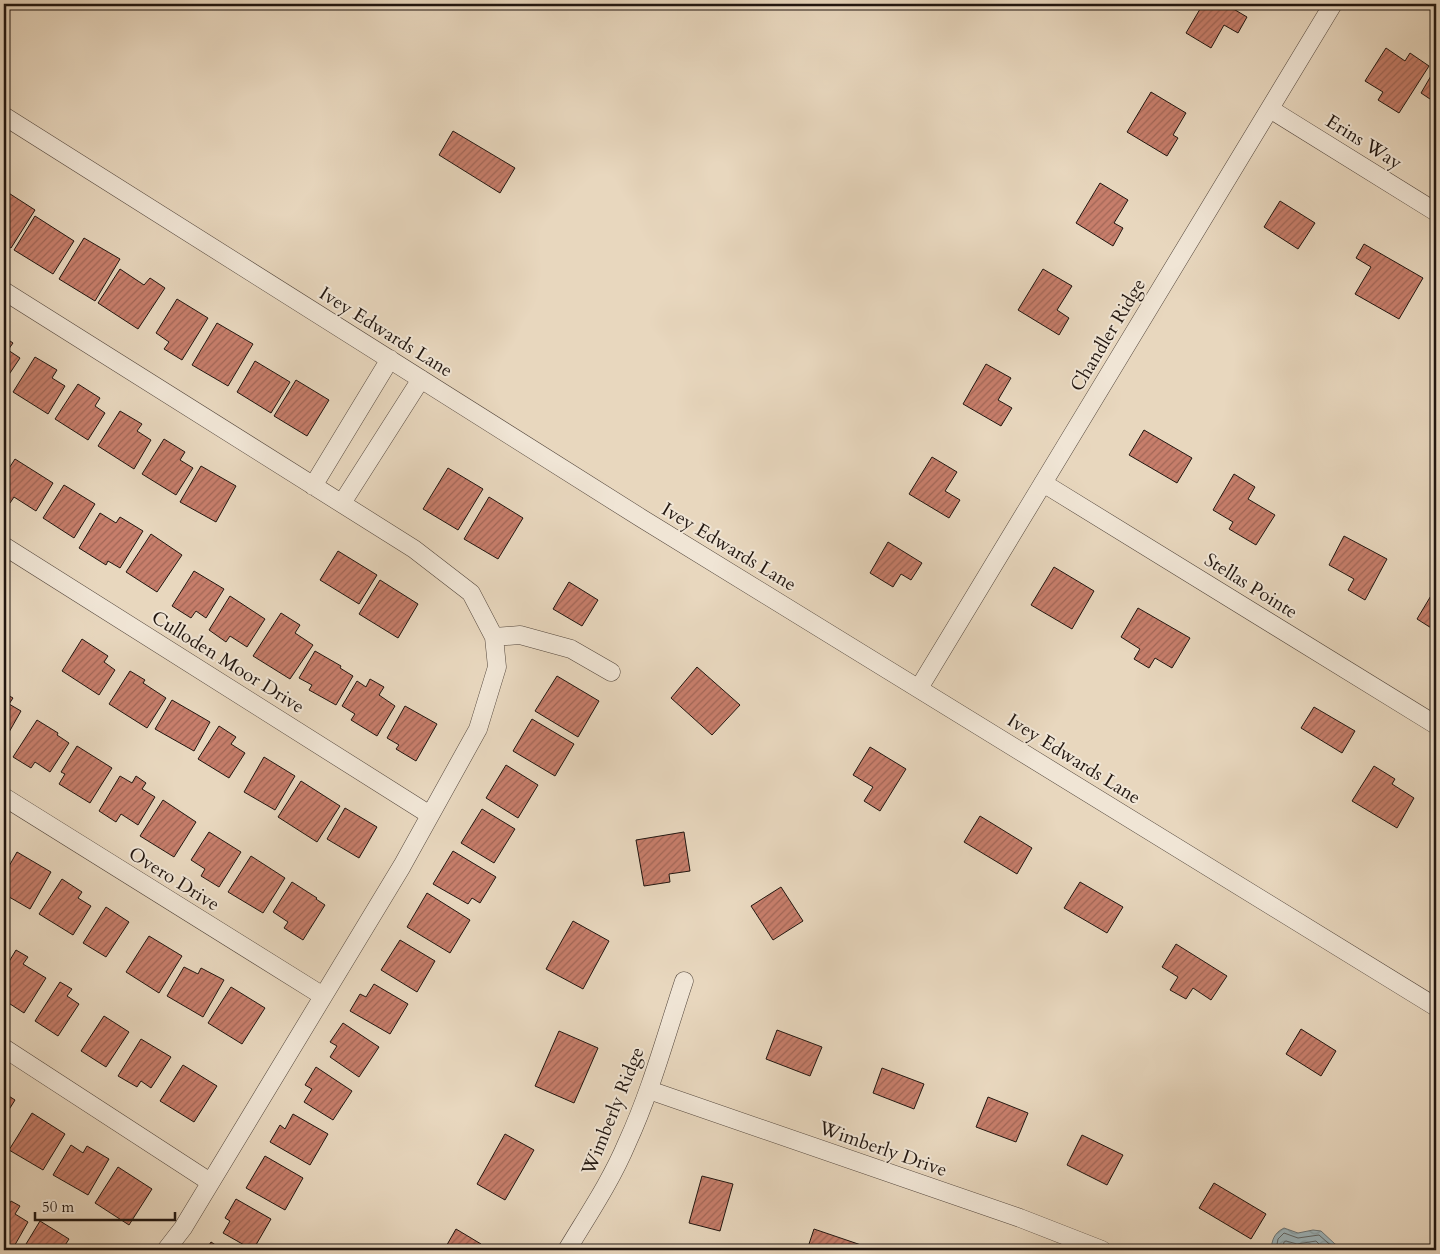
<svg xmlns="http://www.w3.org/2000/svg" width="1440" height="1254" font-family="Cardo,serif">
	<defs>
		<pattern id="water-waves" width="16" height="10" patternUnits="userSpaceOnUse" patternTransform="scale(1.25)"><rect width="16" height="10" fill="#9db6bd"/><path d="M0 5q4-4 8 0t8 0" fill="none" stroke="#879ca1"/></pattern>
		<pattern id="building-hatch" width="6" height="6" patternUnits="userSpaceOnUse" patternTransform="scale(1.25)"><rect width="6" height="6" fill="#c77e6b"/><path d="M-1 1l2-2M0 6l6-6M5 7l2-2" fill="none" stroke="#a16657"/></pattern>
	</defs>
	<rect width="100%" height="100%" fill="#e8d7be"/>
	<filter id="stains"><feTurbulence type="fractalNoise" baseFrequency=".004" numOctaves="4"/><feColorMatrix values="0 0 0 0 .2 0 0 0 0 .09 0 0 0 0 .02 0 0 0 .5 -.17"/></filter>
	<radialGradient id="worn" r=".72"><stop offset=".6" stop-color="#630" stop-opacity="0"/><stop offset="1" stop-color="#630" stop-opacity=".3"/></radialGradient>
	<path fill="url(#water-waves)" stroke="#6b7678" d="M1284,1228L1298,1233L1313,1230L1321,1231L1335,1244L1345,1250H1271C1272,1240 1274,1233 1284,1228Z"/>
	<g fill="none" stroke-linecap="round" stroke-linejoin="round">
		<path stroke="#5f6666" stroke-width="1" d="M1276,1250L1278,1239L1284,1233L1298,1238L1319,1235L1336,1250
			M1282,1250L1284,1242L1286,1241L1297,1244L1316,1241L1325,1250"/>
	</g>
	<path fill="url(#building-hatch)" stroke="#211610" d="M1203,4H1225L1247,17L1238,33L1224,25L1211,48L1186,33Z
		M1386,48L1405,61L1410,53L1429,66L1399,113L1378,100L1383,92L1365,81Z
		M1435,69L1436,70V103L1421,93Z
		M1151,92L1186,113L1173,135L1178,138L1167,156L1127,132Z
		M453,131L515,168L500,193L439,155Z
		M1100,183L1128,200L1114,223L1123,228L1113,246L1076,223Z
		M4,190L35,210L11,248L4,244Z
		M1280,201L1315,223L1298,249L1264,227Z
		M35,216L74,241L53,274L14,250Z
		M84,238L120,259L95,301L59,279Z
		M1364,244L1423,278L1399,319L1355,294L1371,267L1356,258Z
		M120,269L144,285L150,278L165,288L138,329L98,303Z
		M1043,269L1072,286L1057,310L1069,318L1059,335L1018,310Z
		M177,299L208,318L182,360L164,349L169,342L156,333Z
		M217,323L253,344L228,386L192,365Z
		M4,337L13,343L8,350L20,358L4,382Z
		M35,357L57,370L52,378L65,386L48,414L13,392Z
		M255,361L290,382L271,413L237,392Z
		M986,364L1011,378L998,400L1012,408L1001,426L963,404Z
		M296,380L329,400L307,436L274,416Z
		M78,384L100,398L95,406L105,413L88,440L55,419Z
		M120,411L142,424L137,431L151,440L134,469L98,446Z
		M1144,430L1192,458L1177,483L1129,455Z
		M164,439L185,452L180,460L193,468L176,495L142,474Z
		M932,457L957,472L945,491L960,500L949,518L909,494Z
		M15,459L53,483L36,511L14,497L10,503L4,499V476Z
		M201,466L236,486L216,522L180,502Z
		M448,468L483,489L458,530L423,509Z
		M1234,474L1255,487L1248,499L1275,515L1256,545L1229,529L1233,522L1213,510Z
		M64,485L95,504L74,538L43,518Z
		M489,497L523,518L498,559L464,539Z
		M100,513L116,523L120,517L143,531L120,568L108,561L106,565L79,548Z
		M151,534L182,555L157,592L126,572Z
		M1344,536L1387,559L1365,600L1348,590L1354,579L1329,565Z
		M888,542L922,563L911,580L901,574L893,587L870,573Z
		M338,551L377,575L359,604L320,580Z
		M1054,567L1094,591L1072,629L1031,605Z
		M194,571L224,589L206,618L196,611L191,618L172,606Z
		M380,580L418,604L398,638L359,614Z
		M569,582L598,600L582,626L553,609Z
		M1432,594L1436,596V631L1417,619Z
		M230,596L265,619L247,647L230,636L226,642L209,630Z
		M1138,608L1190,638L1172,668L1155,658L1149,668L1134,659L1140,649L1121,637Z
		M281,613L300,625L295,633L313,645L290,679L253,656Z
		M82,639L108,656L104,662L115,670L99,695L62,671Z
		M315,651L341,666L340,668L353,676L336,705L309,690L312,685L299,678Z
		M697,667L740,705L712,735L671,698Z
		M130,671L145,680L143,683L166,698L147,728L109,704Z
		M557,676L599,701L578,737L535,711Z
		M370,679L384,687L379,695L395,706L377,736L351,720L355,714L342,706L357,681L366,687Z
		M4,693L13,698L9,704L21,711L4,741Z
		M172,700L210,722L194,751L155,729Z
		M405,706L437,724L416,761L396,749L399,745L387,738Z
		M1314,707L1355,731L1342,753L1301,728Z
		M532,719L574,744L555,776L513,751Z
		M37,720L58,733L57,735L69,743L50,772L35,762L31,768L13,757Z
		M219,726L236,737L231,744L245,753L229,778L198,759Z
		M77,746L112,768L90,803L59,784L65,774L61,772Z
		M870,747L906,769L880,811L864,801L873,787L853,775Z
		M264,757L295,776L275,810L244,792Z
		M506,765L538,785L518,818L486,798Z
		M1374,766L1395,779L1392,784L1414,798L1397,828L1352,801Z
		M120,776L132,783L136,776L146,783L142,789L155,797L138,825L121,814L116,822L99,811Z
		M301,781L340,806L317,842L278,817Z
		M163,800L196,822L174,857L140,836Z
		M345,808L377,827L359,858L327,839Z
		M482,809L515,829L494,863L461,843Z
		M980,816L1032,848L1017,874L964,842Z
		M209,832L241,852L219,887L201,876L205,869L191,860Z
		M684,832L690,871L669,874L670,882L644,886L636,840Z
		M453,851L496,877L480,903L472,898L468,904L433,884Z
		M17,852L51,872L30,909L4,894V875Z
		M251,856L285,878L263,913L228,892Z
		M62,879L82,892L78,898L91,906L73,935L39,914Z
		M292,882L317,898L316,899L325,905L303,940L284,928L288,922L273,912Z
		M1080,882L1123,907L1107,933L1064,908Z
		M781,887L803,921L773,940L751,906Z
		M427,893L470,920L450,953L407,927Z
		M106,907L129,922L106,957L83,943Z
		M573,921L609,941L583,989L546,969Z
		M149,936L182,956L159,993L126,972Z
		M400,940L435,961L417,992L381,970Z
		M1176,944L1227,976L1211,1000L1193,988L1186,999L1170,990L1178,977L1162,967Z
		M16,950L28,957L23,964L46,978L24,1013L4,1000V970Z
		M184,967L198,974L201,968L224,980L203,1017L167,996Z
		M60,982L72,989L67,996L79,1004L58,1036L35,1021Z
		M374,984L408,1004L390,1034L350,1011L360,994L366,997Z
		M231,987L265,1008L242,1044L208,1023Z
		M104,1016L129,1032L106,1067L81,1051Z
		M343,1023L379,1047L359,1077L330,1057L337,1046L330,1042Z
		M1301,1029L1336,1051L1321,1076L1286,1054Z
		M777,1030L822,1047L810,1076L766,1059Z
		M559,1031L598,1048L574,1103L535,1086Z
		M141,1039L171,1057L151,1088L141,1081L137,1087L118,1076Z
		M183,1065L217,1086L194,1122L160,1101Z
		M316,1067L352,1091L333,1120L304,1102L312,1089L305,1085Z
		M882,1068L924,1084L914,1109L873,1093Z
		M4,1093L15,1100L5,1116L9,1119L4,1128Z
		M988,1097L1028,1113L1016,1142L976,1127Z
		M32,1113L65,1134L43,1170L9,1150Z
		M293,1114L328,1134L310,1165L270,1142L280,1125L285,1129Z
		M505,1134L534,1150L505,1200L477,1184Z
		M1082,1135L1123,1155L1107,1185L1067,1165Z
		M71,1145L83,1153L87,1146L109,1159L88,1195L53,1175Z
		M265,1156L303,1178L285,1210L246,1188Z
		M118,1167L152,1189L129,1225L95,1203Z
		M702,1176L733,1184L720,1231L689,1223Z
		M1214,1183L1266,1214L1251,1239L1199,1208Z
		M236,1199L271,1219L253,1250L223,1233L230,1221L225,1218Z
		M11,1201L20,1206L15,1214L28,1222L12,1250L4,1245V1206L7,1208Z
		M40,1221L69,1239L62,1250L23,1249Z
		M456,1229L481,1244L477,1250H444Z
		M814,1229L867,1247L866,1250H807Z
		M211,1242L223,1250H206Z"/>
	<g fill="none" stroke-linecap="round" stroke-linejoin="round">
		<g stroke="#53463c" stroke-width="19">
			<path id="minor" d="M1270,109L1436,212
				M4,116L641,518L1436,1007
				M4,291L414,549L471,593L494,637L497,667L478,729L402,866L183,1228L166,1250
				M1043,483L1436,725
				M313,486L390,359
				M342,503L421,379
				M4,546L430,815
				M494,637L520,635L571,649L611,672
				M919,688L1333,4
				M4,797L323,996
				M4,1048L210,1182
				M649,1090L1020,1218L1102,1250
				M567,1250C588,1215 611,1181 627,1143C651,1091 666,1035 684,981"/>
		</g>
		<use href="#minor" stroke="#f0e5d5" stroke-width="18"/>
	</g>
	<g text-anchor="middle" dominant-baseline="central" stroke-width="4" stroke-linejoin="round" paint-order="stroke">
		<g font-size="19" fill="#211610" stroke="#f0e5d5">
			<text transform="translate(1364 142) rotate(32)">Erins Way</text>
			<text transform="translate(386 332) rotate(32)">Ivey Edwards Lane</text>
			<text transform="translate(1108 335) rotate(-59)">Chandler Ridge</text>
			<text transform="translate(729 547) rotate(31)">Ivey Edwards Lane</text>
			<text transform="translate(1251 586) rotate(32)">Stellas Pointe</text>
			<text transform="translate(228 662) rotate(32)">Culloden Moor Drive</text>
			<text transform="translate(1074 759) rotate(32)">Ivey Edwards Lane</text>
			<text transform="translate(174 879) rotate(32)">Overo Drive</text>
			<text transform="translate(613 1111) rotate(-68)">Wimberly Ridge</text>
			<text transform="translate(883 1149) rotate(19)">Wimberly Drive</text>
		</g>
	</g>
	<rect width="1440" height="1254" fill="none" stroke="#e8d7be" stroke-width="20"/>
	<rect x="5" y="5" width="1430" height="1244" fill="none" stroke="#211610" stroke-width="2.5"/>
	<rect x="10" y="10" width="1420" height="1234" fill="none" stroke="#211610"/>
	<path d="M35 1212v8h140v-8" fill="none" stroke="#211610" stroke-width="2.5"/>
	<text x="42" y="1212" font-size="15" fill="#211610" stroke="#f0e5d5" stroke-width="4" paint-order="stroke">50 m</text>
	<rect width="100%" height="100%" filter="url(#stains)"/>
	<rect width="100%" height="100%" fill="url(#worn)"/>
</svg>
